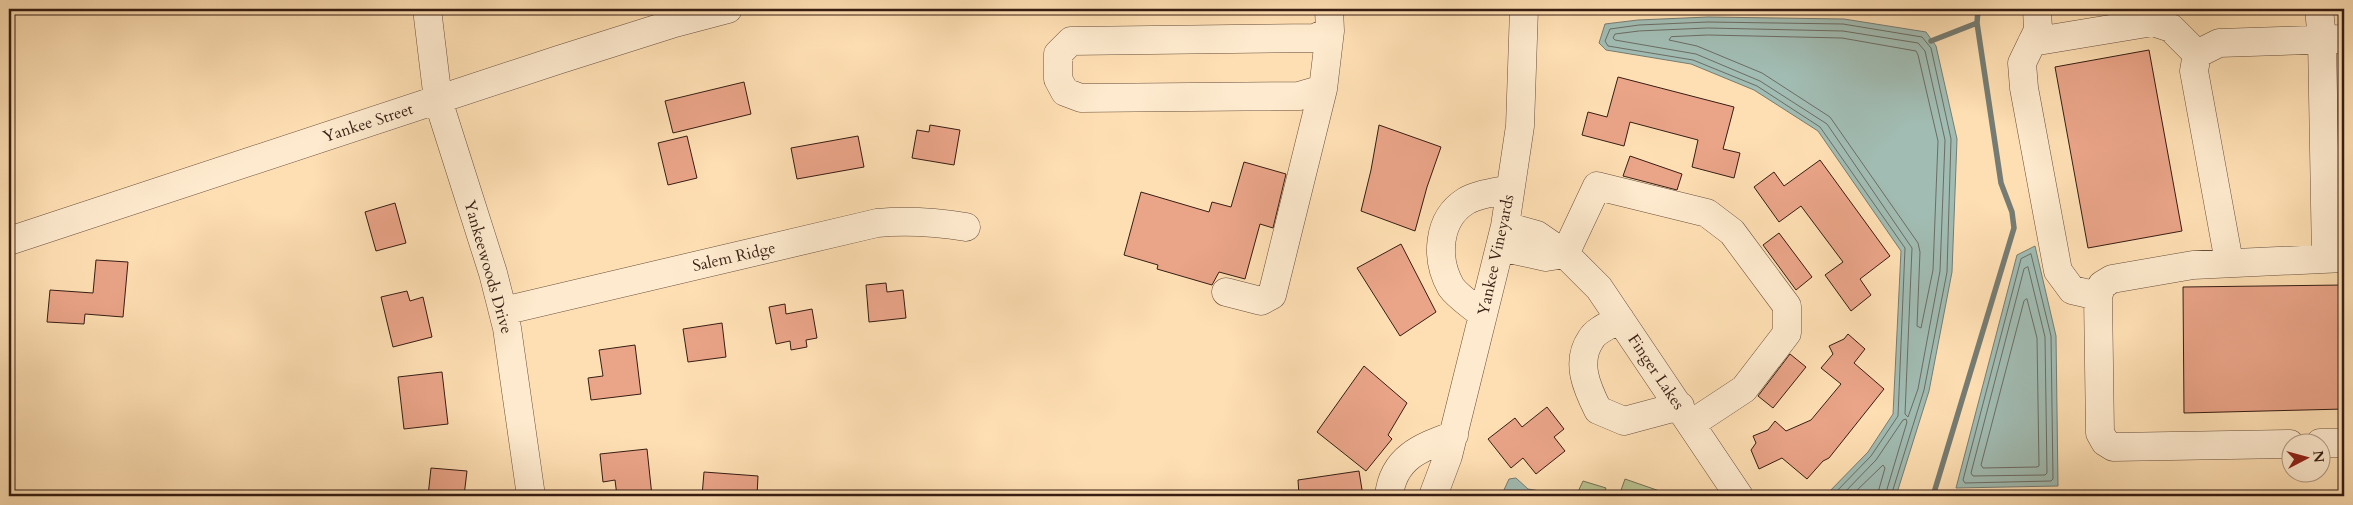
<svg xmlns="http://www.w3.org/2000/svg" width="2353" height="505" font-family="Cardo,serif">
	<rect width="100%" height="100%" fill="#fedfb3"/>
	<filter id="stains"><feTurbulence type="fractalNoise" baseFrequency=".004" numOctaves="4"/><feColorMatrix values="0 0 0 0 .2 0 0 0 0 .09 0 0 0 0 .02 0 0 0 .5 -.17"/></filter>
	<radialGradient id="worn" r=".72"><stop offset=".6" stop-color="#630" stop-opacity="0"/><stop offset="1" stop-color="#630" stop-opacity=".3"/></radialGradient>
	<path fill="#bac391" stroke="#787052" d="M1625,479L1674,496H1619Z
		M1583,481L1606,488L1603,496H1576Z"/>
	<path fill="#a1bcb3" stroke="#767c73" d="M1708,17L1844,19L1926,32L1936,46L1957,139L1952,272L1929,391L1896,496H1825L1868,452L1893,414L1901,251L1818,131L1754,90L1691,64L1606,50L1599,43L1605,24L1638,20Z
		M2035,246L2056,336L2058,486L1956,488L2017,255Z
		M1516,478L1528,489L1546,492L1548,496H1504L1503,492L1509,479Z"/>
	<g fill="none" stroke-linecap="round" stroke-linejoin="round">
		<path stroke="#6c6c63" stroke-width="1" d="M1708,28L1843,31L1918,43L1925,51L1945,140L1940,271L1918,389L1908,417L1905,414L1912,248L1827,124L1760,81L1696,54L1615,40L1613,38L1615,34L1639,31Z
			M1708,35L1842,38L1916,51L1918,55L1938,141L1933,270L1921,328L1917,326L1920,252L1918,243L1830,117L1762,73L1697,46L1669,40L1671,37Z
			M2031,254L2051,336L2053,479L2051,481L1965,483L1963,480L2021,259Z
			M2028,267L2045,337L2047,473L2045,475L1973,476L1971,473L2024,269Z
			M2027,299L2037,338L2039,466L2037,467L1983,468L1981,465L2024,301Z
			M1832,496L1871,456L1898,416L1905,248L1820,127L1757,86L1693,60L1608,46L1605,41L1610,29L1639,25L1708,22L1843,24L1922,37L1931,48L1951,139L1947,272L1924,390L1891,496
			M1841,496L1876,460L1903,420L1906,419L1907,422L1885,496
			M1851,496L1883,465L1885,468L1877,496"/>
		<path stroke="#767c73" stroke-width="5.5" d="M1931,41L1977,23
			M1933,496L2014,228L2012,212L2001,183L1977,23L1978,9"/>
	</g>
	<path fill="#eaa488" stroke="#361d13" d="M2149,50L2182,231L2088,248L2055,67Z
		M1618,77L1734,107L1723,149L1740,153L1734,178L1692,167L1698,140L1630,122L1624,146L1582,135L1588,112L1607,117Z
		M744,82L751,114L673,133L665,101Z
		M930,125L960,130L954,165L912,158L917,130L929,132Z
		M1379,125L1441,147L1427,187L1415,231L1361,211L1371,170Z
		M687,136L697,178L668,185L658,143Z
		M858,136L864,167L797,179L791,148Z
		M1630,156L1682,174L1677,190L1623,176Z
		M1820,160L1890,256L1860,279L1871,295L1851,311L1825,275L1843,262L1801,206L1779,222L1754,187L1774,172L1784,186Z
		M1244,162L1286,174L1273,228L1260,224L1245,279L1219,272L1212,285L1157,269L1158,265L1124,255L1141,192L1209,212L1212,202L1231,207Z
		M395,203L406,243L376,251L365,212Z
		M1779,233L1812,277L1796,290L1763,245Z
		M1401,244L1436,312L1400,336L1357,268Z
		M96,260L128,262L123,317L85,314L84,324L47,322L50,290L93,293Z
		M886,283L887,292L903,290L906,318L869,322L866,285Z
		M2344,285V409L2184,413L2183,287Z
		M407,291L410,301L423,297L432,337L393,347L381,297Z
		M785,304L786,314L812,309L817,338L806,340L807,347L791,350L790,341L776,344L769,307Z
		M722,323L726,357L688,362L683,329Z
		M1848,334L1865,349L1854,363L1884,389L1829,458L1823,461L1807,479L1782,458L1759,469L1751,450L1756,443L1753,436L1768,430L1775,421L1786,431L1811,420L1841,384L1821,368L1833,354L1829,346L1844,339Z
		M635,345L641,394L591,400L588,378L603,376L599,350Z
		M1790,354L1806,367L1773,408L1758,396Z
		M1364,366L1407,403L1388,435L1392,439L1366,471L1317,432Z
		M442,372L448,424L404,429L398,377Z
		M1547,407L1564,429L1554,437L1565,451L1536,474L1523,458L1511,468L1488,439L1515,418L1522,427Z
		M647,449L652,496H617L615,480L603,482L600,454Z
		M431,468L467,471L464,496H428Z
		M1359,471L1363,496H1299L1298,480Z
		M704,472L758,476L757,496H702Z"/>
	<g fill="none" stroke-linecap="round" stroke-linejoin="round">
		<g stroke="#684e3b" stroke-width="29">
			<path id="minor" d="M427,9L438,100L493,273L507,328L531,496
				M2037,9L2038,30L2022,63L2024,88L2058,271L2072,290L2098,296
				M2319,9L2322,39L2326,258
				M2032,42L2153,22L2171,28L2197,54
				M1323,89L1299,96L1081,98L1065,92L1058,79V54L1071,41L1315,38L1330,31
				M1505,226L1537,235L1553,246L1565,254L1599,288L1739,496
				M9,241L558,60L675,23L728,9
				M1500,247L1546,257L1565,254
				M1565,254L1597,186L1707,213L1732,232L1787,306V333L1744,389L1691,424
				M2229,262L2194,71L2197,54L2219,43L2344,39
				M1226,292L1261,301L1272,295L1323,89L1330,31L1329,9
				M503,311L877,223C908,220 935,222 966,227
				M1483,315C1474,307 1458,297 1451,287C1435,259 1437,219 1466,201C1477,194 1497,192 1510,189
				M1620,319C1612,324 1596,330 1591,339C1575,362 1587,388 1598,410L1624,421L1680,406
				M2320,443H2344
				M2290,444L2113,447L2105,442L2100,433L2098,296L2102,285L2112,279L2193,265L2344,258
				M1389,496C1393,457 1422,447 1454,435
				M1433,496L1448,456L1505,226L1520,126L1524,9"/>
		</g>
		<use href="#minor" stroke="#feeace" stroke-width="28"/>
	</g>
	<g text-anchor="middle" dominant-baseline="central" stroke-width="4.5" stroke-linejoin="round" paint-order="stroke">
		<g font-size="16" fill="#361d13" stroke="#feeace">
			<text transform="translate(368 123) rotate(-18)">Yankee Street</text>
			<text transform="translate(1496 255) rotate(-78)">Yankee Vineyards</text>
			<text transform="translate(734 257) rotate(-13)">Salem Ridge</text>
			<text transform="translate(488 267) rotate(74)">Yankeewoods Drive</text>
			<text transform="translate(1656 372) rotate(56)">Finger Lakes</text>
		</g>
	</g>
	<rect width="2353" height="505" fill="none" stroke="#fedfb3" stroke-width="30"/>
	<rect x="10" y="10" width="2333" height="485" fill="none" stroke="#361d13" stroke-width="2.5"/>
	<rect x="15" y="15" width="2323" height="475" fill="none" stroke="#361d13"/>
	<g transform="translate(2306 458) rotate(84)"><circle r="24" fill="#feeace" stroke="#ae9883"/>
	<path d="M0-4L9 19L0 12L-9 19Z" fill="#8f2418"/>
	<text y="-8" font-size="14" font-weight="bold" text-anchor="middle" fill="#361d13">N</text>
	</g>
	<rect width="100%" height="100%" filter="url(#stains)"/>
	<rect width="100%" height="100%" fill="url(#worn)"/>
</svg>
